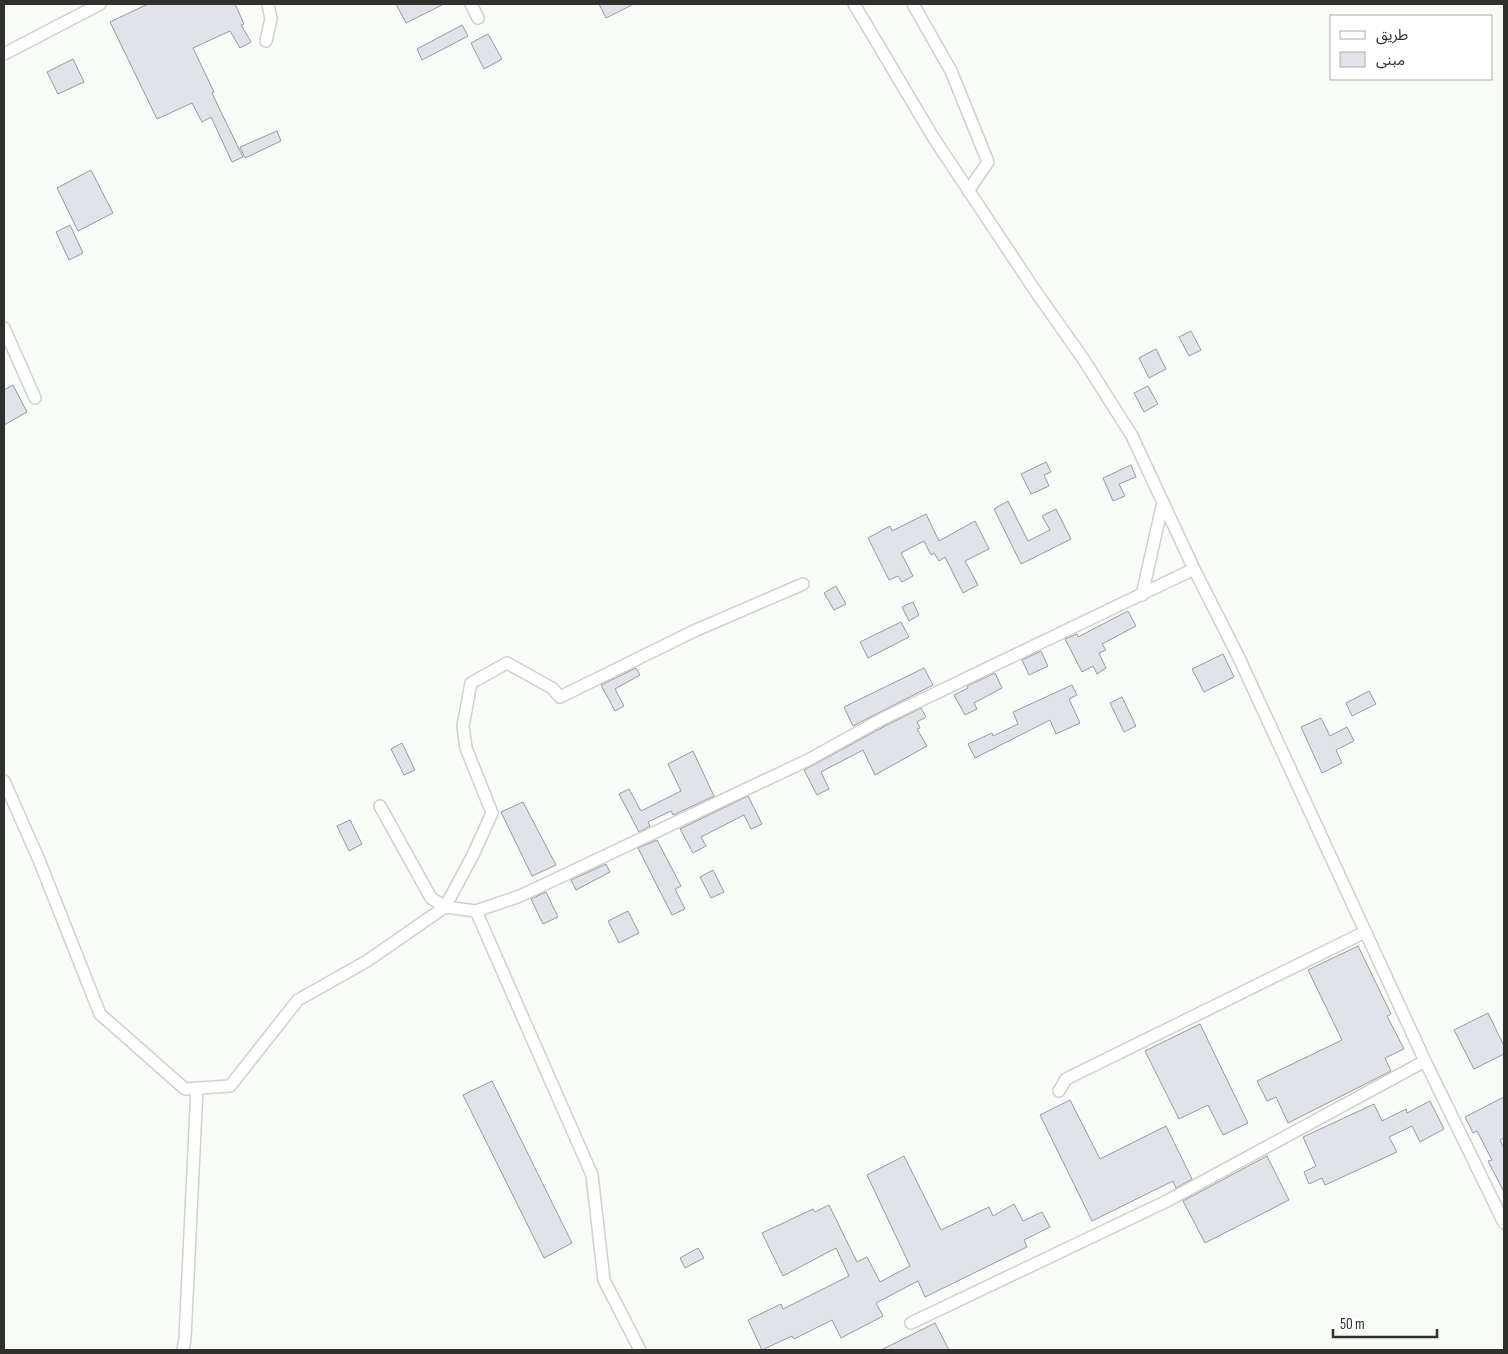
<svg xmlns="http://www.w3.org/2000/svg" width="1508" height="1354" font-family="'Sofia Sans Condensed','Noto Sans Arabic',sans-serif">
	<rect width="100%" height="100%" fill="#f8fcf6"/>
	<path fill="#e0e3ea" stroke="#979aa0" d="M148,4H235L244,24L241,25L251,42L240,48L230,31L193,48L214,92L212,93L221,112L243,157L232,162L211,117L202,122L192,103L157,119L110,22Z
		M396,4H444L406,23Z
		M599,4H634L606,18Z
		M462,25L468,36L422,60L417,49Z
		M488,34L502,59L484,69L471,43Z
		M73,59L84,82L58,94L47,72Z
		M277,131L281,141L245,158L240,147Z
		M91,170L113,213L78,231L57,188Z
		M70,225L83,253L69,260L56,232Z
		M1191,331L1201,350L1189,356L1179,337Z
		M1156,349L1166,369L1149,378L1139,358Z
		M13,385L27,412L4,425V390Z
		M1148,386L1158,404L1144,412L1134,393Z
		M1046,462L1051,472L1044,475L1049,486L1031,494L1021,474Z
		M1131,465L1136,477L1119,484L1125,496L1113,501L1103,478Z
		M1008,501L1028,541L1050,530L1042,516L1056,509L1071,539L1021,564L994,509Z
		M926,514L939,541L975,521L989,549L965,561L978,585L963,593L945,557L939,561L934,553L931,555L924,541L901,553L913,576L902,582L898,576L889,580L868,538L890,526L892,531Z
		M836,586L846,604L834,610L824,593Z
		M913,602L919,615L909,621L902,607Z
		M1128,611L1136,626L1102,644L1106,650L1099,653L1106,668L1097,674L1093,666L1082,672L1065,639L1077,634L1078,637Z
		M901,622L909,637L868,658L860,642Z
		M1041,651L1048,666L1029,675L1022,660Z
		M1223,654L1234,677L1204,692L1192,669Z
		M636,668L640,675L615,689L624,706L615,711L601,685Z
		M924,668L933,685L853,726L844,707Z
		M995,673L1002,688L974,703L977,709L965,715L954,695L968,688L967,686Z
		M1072,685L1077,695L1069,699L1080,723L1056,734L1050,720L975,758L968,744L992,733L993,736L1018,724L1013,712Z
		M1369,691L1376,704L1352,716L1346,703Z
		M1122,697L1136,726L1124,732L1110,703Z
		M921,708L926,717L917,722L920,728L917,729L927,746L875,775L863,750L821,772L829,789L817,795L804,770L885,726Z
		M1321,718L1330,736L1347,727L1354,741L1336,750L1342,763L1322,773L1301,727Z
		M402,743L415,770L404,775L391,749Z
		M693,751L714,796L673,815L671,811L648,822L650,826L639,832L619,794L629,789L641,811L681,791L668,764Z
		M748,796L762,824L751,829L744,815L701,837L706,846L693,853L680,829Z
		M523,802L556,865L532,876L501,812Z
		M350,820L362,844L349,851L337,826Z
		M657,840L681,886L675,889L685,909L672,915L638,848Z
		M606,864L610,872L576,890L571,880Z
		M713,870L724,892L711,898L700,877Z
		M546,892L558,917L543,924L531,899Z
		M628,911L639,933L619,943L608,921Z
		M1358,946L1391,1014L1387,1016L1404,1049L1385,1058L1391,1071L1288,1123L1276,1097L1267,1101L1257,1081L1342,1040L1308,970Z
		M1488,1013L1504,1046V1054L1474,1069L1454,1030Z
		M1200,1024L1248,1123L1223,1135L1208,1105L1179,1119L1145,1051Z
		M492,1081L572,1243L544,1258L463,1095Z
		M1504,1097V1138L1500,1140L1504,1148V1192L1488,1161L1492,1160L1477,1131L1473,1133L1465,1117Z
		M1070,1100L1100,1159L1166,1126L1192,1179L1176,1188L1173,1181L1092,1221L1040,1115Z
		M1430,1101L1444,1129L1420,1142L1412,1126L1389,1137L1397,1152L1325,1185L1322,1178L1309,1184L1304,1172L1316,1166L1303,1137L1374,1104L1382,1121L1406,1109L1407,1113Z
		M904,1156L941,1230L989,1207L993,1216L1014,1204L1023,1221L1042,1212L1050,1227L1024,1240L1027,1247L925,1297L918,1281L876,1303L883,1316L841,1338L832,1320L794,1339L792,1336L762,1350L748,1320L781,1304L783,1309L849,1276L836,1248L783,1276L762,1233L813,1209L815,1212L829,1205L857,1262L867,1257L880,1282L910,1266L867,1175Z
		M1267,1156L1289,1200L1205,1243L1183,1201Z
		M698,1248L704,1258L685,1268L680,1258Z
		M935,1323L949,1350H881Z"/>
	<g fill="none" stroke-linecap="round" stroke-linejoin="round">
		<g stroke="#ced2cb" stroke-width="14">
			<path id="street" d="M471,4L478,18
				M854,4L933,137L1034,289L1084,360L1132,436L1194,569L1239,658L1425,1061L1504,1223
				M913,4L951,71L988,162L968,191
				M266,41L271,19L268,4
				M4,54L100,4
				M4,328L35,398
				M1142,595L1163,502
				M4,781L39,860L100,1014L185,1089L230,1086L298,1000L367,961L445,907L476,911L520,896L808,760L882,719L1194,569
				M380,806L431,898L445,907L473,855L492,813L466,748L463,726L471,683L507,663L552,688L560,697L694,631L803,584
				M476,911L592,1175L604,1280L640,1350
				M1059,1091L1066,1079L1365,932
				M911,1323L1167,1201L1425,1061
				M183,1350L185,1338L197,1088"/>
		</g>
		<use href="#street" stroke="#fff" stroke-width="11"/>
	</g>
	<rect width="1508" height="1354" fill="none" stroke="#30312f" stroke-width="10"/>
	<rect x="1330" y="15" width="162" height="65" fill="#ffffff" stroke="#acadac"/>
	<rect x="1340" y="31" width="25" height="8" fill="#ffffff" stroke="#acadac"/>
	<text x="1376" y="40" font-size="15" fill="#30312f">طريق</text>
	<rect x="1340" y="52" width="25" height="15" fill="#e0e3ea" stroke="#acadac"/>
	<text x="1376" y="65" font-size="15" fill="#30312f">مبنى</text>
	<path d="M1333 1329v8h104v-8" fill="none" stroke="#30312f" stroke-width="2.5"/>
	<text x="1340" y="1329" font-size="15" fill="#30312f" stroke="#ffffff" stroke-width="4" paint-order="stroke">50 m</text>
</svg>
